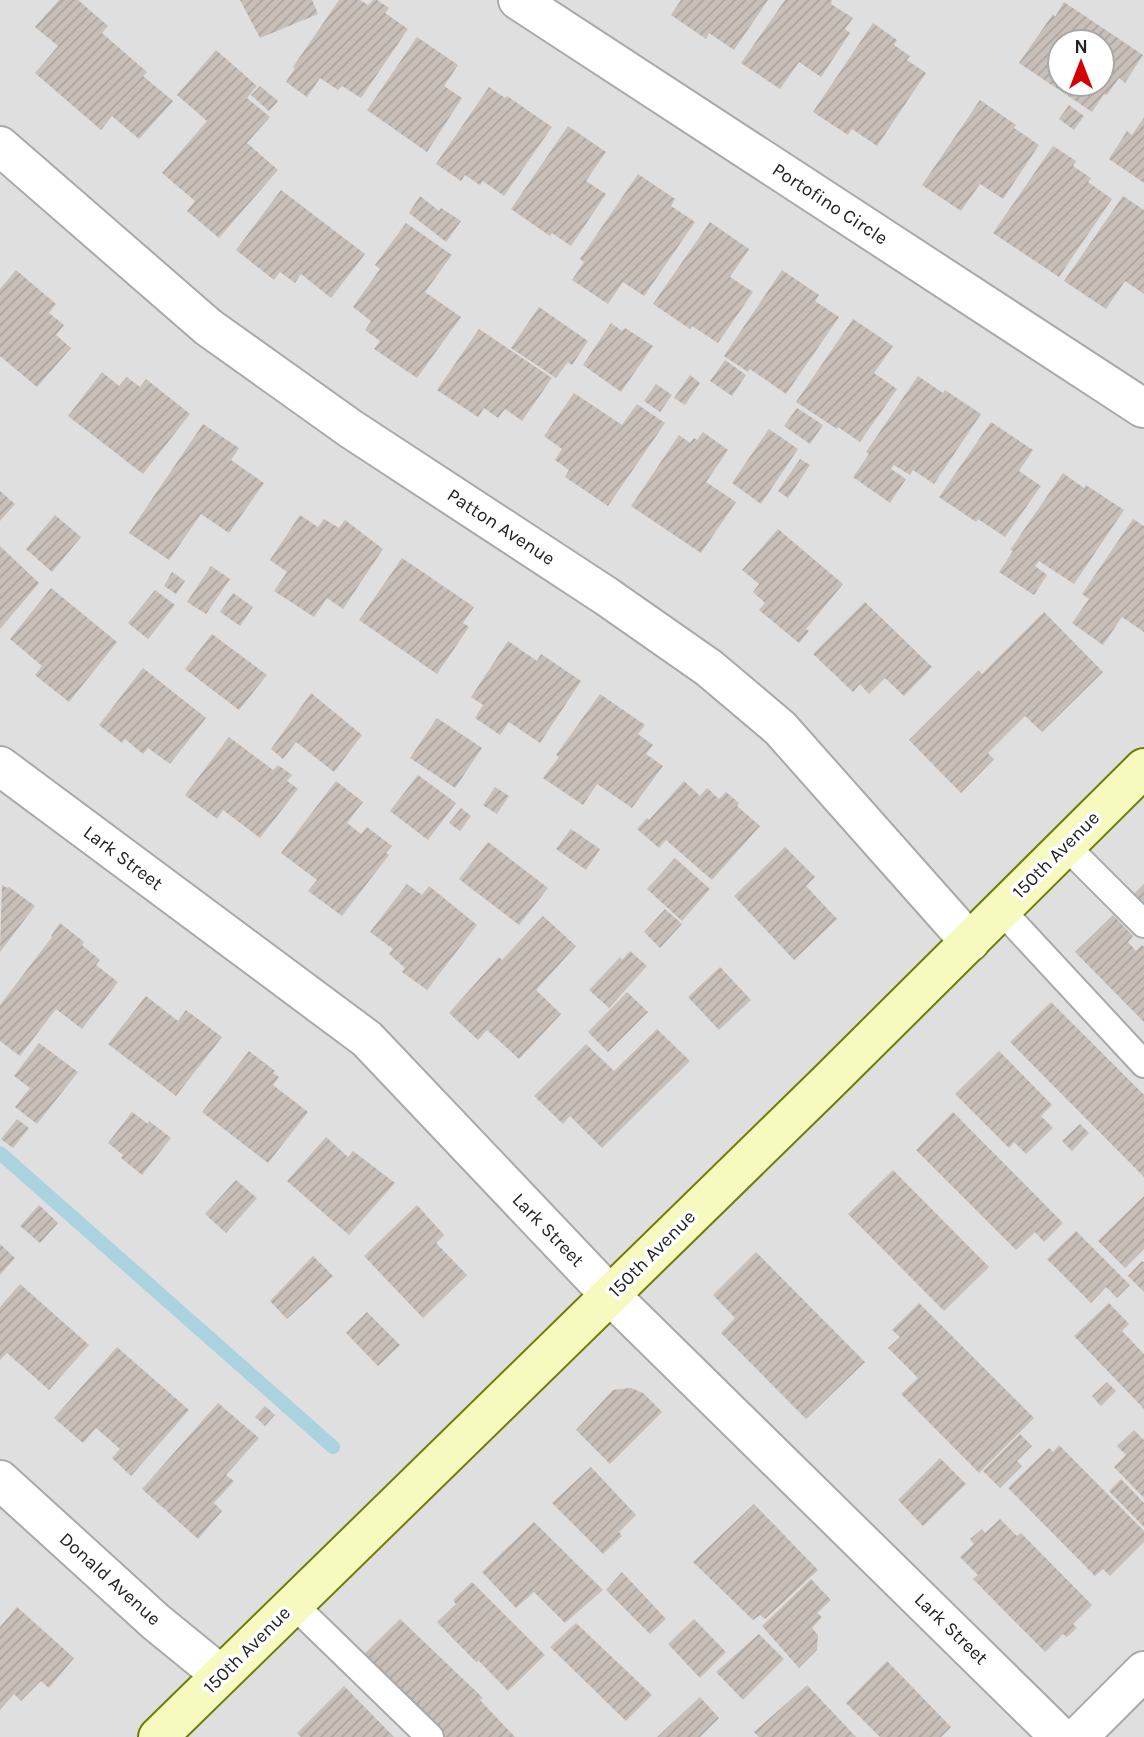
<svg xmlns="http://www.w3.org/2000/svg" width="1144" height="1737" font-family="Karla,sans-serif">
	<defs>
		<pattern id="building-hatch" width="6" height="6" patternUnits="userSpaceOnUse" patternTransform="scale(1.75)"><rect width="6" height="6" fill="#c7bfb8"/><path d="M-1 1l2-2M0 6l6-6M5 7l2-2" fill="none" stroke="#aba49e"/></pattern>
	</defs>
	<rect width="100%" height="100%" fill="#f2efe9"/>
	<path fill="#e0dfdf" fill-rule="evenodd" d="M0,0H1144V1737H0ZM1060,42H1102V84H1060Z"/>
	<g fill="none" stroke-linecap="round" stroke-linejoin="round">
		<path stroke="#aad3df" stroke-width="14" d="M0,1153L333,1447"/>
	</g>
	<path fill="url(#building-hatch)" fill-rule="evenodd" d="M59,0H78L108,26L102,33L147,72L143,76L173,101L139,139L112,116L101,130L35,73L58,46L35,27Z
		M240,0H312L318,14L260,38Z
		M339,0H360L368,5L373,0H377L389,8L385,13L408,29L361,98L342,86L338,90L320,78L307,97L286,82L295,68L293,67Z
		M681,0H768L734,50L709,33L706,39L671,15Z
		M785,0H832L831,4L853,18L845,29L850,33L821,77L799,62L780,89L741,63Z
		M1064,2L1143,55L1125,83L1119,78L1107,95L1104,94L1092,112L1019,63L1053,14L1055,17ZM1060,42H1102V84H1060Z
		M873,23L897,40L894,45L910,56L907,60L926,73L877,146L852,129L848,135L813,112Z
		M417,37L458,65L444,86L462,98L427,152L367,110Z
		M216,50L257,86L247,98L270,117L247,143L278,170L219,238L187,211L195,201L162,173L207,121L177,95Z
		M260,86L278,101L269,111L251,95Z
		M489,87L505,98L507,96L552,127L504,196L483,181L480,185L465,175L461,181L436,164Z
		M980,100L1016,125L1014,128L1039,145L1003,199L980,184L961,211L922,185Z
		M1069,105L1084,116L1074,130L1059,119Z
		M1144,117V183L1109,159L1127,131L1132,135Z
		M568,126L606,152L586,181L606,194L571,246L552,233L550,236L511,209Z
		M1053,146L1076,161L1073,166L1091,178L1088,182L1112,199L1059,277L993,233Z
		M638,174L675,199L671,206L695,222L644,296L623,282L608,304L572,280L584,262L580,259Z
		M281,190L365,254L331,298L301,274L295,283L280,272L274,280L236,250Z
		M420,196L439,211L441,208L461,221L446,242L409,213Z
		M1123,196L1144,210V294L1125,281L1106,309L1064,281Z
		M710,222L749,249L730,277L753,292L718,343L692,326L690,329L653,304Z
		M406,223L452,255L425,292L461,317L417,378L374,349L380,341L365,330L371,321L353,307L380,269L375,265Z
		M16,270L56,304L49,313L64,325L56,335L71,348L37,387L0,356V289Z
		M782,270L819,295L815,301L839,317L786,394L750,369L748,372L724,356Z
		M539,307L588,341L572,365L568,362L556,378L511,348Z
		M853,319L893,346L874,373L897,389L860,442L838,427L837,429L796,402Z
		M611,323L622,331L625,328L653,346L621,392L583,365Z
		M479,329L552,378L522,421L505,409L498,418L484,408L478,417L437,390Z
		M725,360L746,375L732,396L710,381Z
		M102,372L119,386L127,377L140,387L146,379L190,414L143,474L68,416Z
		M690,375L700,383L685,405L674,398Z
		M918,376L943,393L945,390L981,414L934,484L913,470L910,475L894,465L891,469L906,479L890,503L853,477L869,454L866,452Z
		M656,384L672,395L660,412L644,401Z
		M574,393L622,425L637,404L665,423L608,506L565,477L569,470L555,460L562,449L544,436Z
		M797,408L823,425L810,444L784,426Z
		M991,422L1033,450L1019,471L1041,486L1005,537L978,519L976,522L939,497Z
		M203,424L239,448L231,460L264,483L229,533L201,514L169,560L129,533Z
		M769,429L798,449L761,504L732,483Z
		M703,432L728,450L706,482L736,502L701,553L631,506L679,435L690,443L694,438L697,440Z
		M800,459L810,465L788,498L778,491Z
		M1063,473L1084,488L1086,485L1124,510L1074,584L1039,561L1035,566L1047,575L1034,595L999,572L1013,551L1010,550Z
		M0,491L15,504L0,521Z
		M55,515L81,537L52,572L26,549Z
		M300,515L318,527L324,519L339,528L345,520L383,549L343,609L327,598L314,617L274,591L287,572L270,560Z
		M1133,519L1144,526V632L1122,617L1103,645L1072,623L1089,599L1082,594Z
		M778,529L843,584L806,629L809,631L799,643L759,610L765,603L753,592L759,584L742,570Z
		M0,546L39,583L0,629Z
		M402,558L474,607L463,623L469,627L437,674L359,620Z
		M211,566L230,579L206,614L187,602Z
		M172,572L185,581L176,594L164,586Z
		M51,588L117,642L69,702L35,675L42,666L10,639Z
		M155,590L175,605L148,639L128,623Z
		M233,593L253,607L240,626L220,612Z
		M865,602L932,667L904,696L885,678L869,694L860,684L853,692L813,654Z
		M1044,612L1103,672L1042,732L1025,716L988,753L994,759L961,793L909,740L979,670L982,674Z
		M212,634L267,675L239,710L185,669Z
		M508,641L537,661L541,654L581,681L540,743L509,722L500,735L475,718L483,705L471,697Z
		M143,668L206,718L170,764L148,748L143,754L125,739L122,743L99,725Z
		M311,693L362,735L334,772L296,742L283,759L271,749Z
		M600,694L645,725L638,734L653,745L646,754L663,766L632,808L597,784L583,805L543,778L559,757L556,755Z
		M437,718L482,748L455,788L410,758Z
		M229,737L273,770L278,765L292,775L287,781L298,789L260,838L223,810L217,819L185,795Z
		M418,775L456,803L428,840L390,811Z
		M336,781L363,802L347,823L361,834L367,827L392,846L386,853L389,855L342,916L308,891L317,880L281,853Z
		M684,781L700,796L707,788L719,799L726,792L739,803L737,806L760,826L712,880L666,840L659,848L637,829L647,818L649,820Z
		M495,787L509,796L497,814L483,805Z
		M461,808L471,816L460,831L449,823Z
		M571,829L600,849L586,870L556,849Z
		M488,842L548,888L519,925L459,879Z
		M785,847L815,877L806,886L837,919L794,960L734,896Z
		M675,858L710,889L682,921L647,889Z
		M407,884L422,895L429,886L477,925L427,990L402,972L405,968L389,954L393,949L370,932Z
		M1144,884V910L1131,897Z
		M2,885L7,888L9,887L35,906L0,952Z
		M665,909L682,924L660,948L644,932Z
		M1113,915L1133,936L1128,942L1136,951L1142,945L1144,947V1022L1075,952Z
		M543,916L576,946L536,990L561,1014L519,1059L487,1030L478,1040L449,1013L499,957L502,960Z
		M60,923L84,942L82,945L100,960L96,965L118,982L82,1029L56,1009L20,1056L0,1041V1005L52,937L51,936Z
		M630,951L647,966L609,1008L589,990L620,957L622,960Z
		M720,967L751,1000L719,1030L688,997Z
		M627,992L648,1012L608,1052L588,1032Z
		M146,996L178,1021L186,1010L222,1037L176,1096L108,1044Z
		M1051,1002L1144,1095V1177L1010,1042Z
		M657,1029L690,1061L602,1148L570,1116L563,1124L534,1096L586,1044L614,1071Z
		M39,1043L78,1072L37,1124L15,1107L30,1088L14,1076Z
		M249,1051L275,1071L273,1073L279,1077L273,1085L308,1112L268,1163L202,1112Z
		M999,1051L1052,1105L1041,1116L1053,1128L1026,1154L1014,1142L1009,1148L955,1094Z
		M132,1112L148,1124L149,1121L171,1138L142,1175L121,1158L123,1155L108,1143Z
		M953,1112L1063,1223L1044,1242L1035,1232L1016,1250L916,1150Z
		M17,1119L29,1128L13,1148L1,1139Z
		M1080,1124L1089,1133L1072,1151L1062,1141Z
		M326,1137L348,1157L353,1151L395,1183L349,1235L287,1181Z
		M893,1170L989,1267L944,1311L848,1214Z
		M236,1180L257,1198L226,1233L205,1214Z
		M1144,1196V1249L1125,1268L1098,1241Z
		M39,1205L58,1223L40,1243L20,1226Z
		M417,1205L444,1235L436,1243L467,1275L423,1318L364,1256Z
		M1076,1231L1130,1285L1117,1298L1106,1287L1091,1303L1047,1259Z
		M0,1244L15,1258L0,1275Z
		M756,1252L865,1362L806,1419L721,1333L735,1318L713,1295Z
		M313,1256L333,1276L287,1319L270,1301Z
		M1142,1261L1144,1262V1292L1128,1276Z
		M20,1284L89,1345L49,1390L7,1353L0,1360V1307Z
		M919,1303L1034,1418L979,1473L901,1394L918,1378L888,1348L900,1337L892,1330Z
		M1109,1303L1129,1324L1122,1331L1144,1354V1409L1074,1336Z
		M367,1312L400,1345L378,1366L346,1333Z
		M117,1347L189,1410L131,1476L112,1458L120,1449L96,1428L83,1443L54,1418Z
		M1107,1382L1116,1391L1101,1406L1092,1396Z
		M631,1388L643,1393L662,1412L610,1464L576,1430L613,1390Z
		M218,1403L259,1438L226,1475L234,1481L214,1503L222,1511L198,1539L142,1489Z
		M265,1406L275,1415L265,1426L255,1417Z
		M1134,1430L1144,1440V1498L1114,1467L1126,1455L1117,1446Z
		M1020,1434L1032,1446L1017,1461L1022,1466L1000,1488L983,1471Z
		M1059,1445L1144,1531V1542L1110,1576L1103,1569L1095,1576L1008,1488L1049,1448L1053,1452Z
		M940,1458L966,1484L923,1526L898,1500Z
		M591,1467L636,1515L619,1532L622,1536L603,1554L552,1503Z
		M1121,1479L1144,1503V1527L1109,1491Z
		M754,1504L818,1570L765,1619L760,1615L753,1620L693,1562Z
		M1000,1519L1017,1536L1021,1533L1092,1605L1073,1624L1077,1628L1067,1637L1063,1634L1045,1652L973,1579L978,1575L960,1557L974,1544L970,1539L982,1529L985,1533Z
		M534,1522L603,1590L565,1623L534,1592L516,1608L482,1572Z
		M622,1572L666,1619L650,1634L606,1590Z
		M811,1579L831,1600L817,1613L822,1617L812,1628L818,1635L817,1650L799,1668L762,1626Z
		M472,1582L545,1655L508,1691L478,1660L477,1663L437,1622L456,1604L453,1600Z
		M17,1607L74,1658L49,1688L41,1681L21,1701L14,1694L0,1710V1627Z
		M400,1619L483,1698L480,1700L515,1737H437L359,1659Z
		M694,1619L726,1652L700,1678L668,1644Z
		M576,1623L652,1695L626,1721L550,1647Z
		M759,1634L784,1659L743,1700L716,1672Z
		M887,1661L951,1727L941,1737H880L846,1703Z
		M807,1685L856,1737H759L754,1732Z
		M344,1686L394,1737H301L297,1733Z
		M700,1697L719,1718L700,1737H657Z"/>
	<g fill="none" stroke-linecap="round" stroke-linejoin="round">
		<g stroke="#a9a9a9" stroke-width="30">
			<path id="lane" d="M1066,846L1144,924
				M1001,910L1144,1064
				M293,1604L430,1737"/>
		</g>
		<g stroke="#a9a9a9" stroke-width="42">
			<path id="street" d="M518,0L1143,408L1144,407
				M0,146L208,327L351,429L606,596L709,668L780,728L970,942
				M0,766L367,1039L610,1295L1060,1737
				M0,1480L156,1622L221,1675
				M1078,1737L1144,1671"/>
		</g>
		<g stroke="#707d05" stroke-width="42">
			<path id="secondary" d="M158,1737L829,1081L1144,768"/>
		</g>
		<use href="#lane" stroke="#fff" stroke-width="26"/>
		<use href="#street" stroke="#fff" stroke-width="38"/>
		<use href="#secondary" stroke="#f7fabf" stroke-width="38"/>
	</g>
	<g text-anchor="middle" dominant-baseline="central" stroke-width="7" stroke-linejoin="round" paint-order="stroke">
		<g font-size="19" fill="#222" stroke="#fff">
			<text transform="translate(830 204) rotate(33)">Portofino Circle</text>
			<text transform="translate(501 527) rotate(33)">Patton Avenue</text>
			<text transform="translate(1056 855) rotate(-45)">150th Avenue</text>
			<text transform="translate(123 858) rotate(37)">Lark Street</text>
			<text transform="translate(548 1230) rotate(46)">Lark Street</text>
			<text transform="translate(652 1254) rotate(-45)">150th Avenue</text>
			<text transform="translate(110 1579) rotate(42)">Donald Avenue</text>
			<text transform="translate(951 1629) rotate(44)">Lark Street</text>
			<text transform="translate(247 1650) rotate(-45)">150th Avenue</text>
		</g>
	</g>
	<g transform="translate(1081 63)"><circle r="33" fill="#ffffff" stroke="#a7a7a7" stroke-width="2"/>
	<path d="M0-5L12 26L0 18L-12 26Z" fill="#d40000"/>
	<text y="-10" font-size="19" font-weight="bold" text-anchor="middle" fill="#222222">N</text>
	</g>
</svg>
